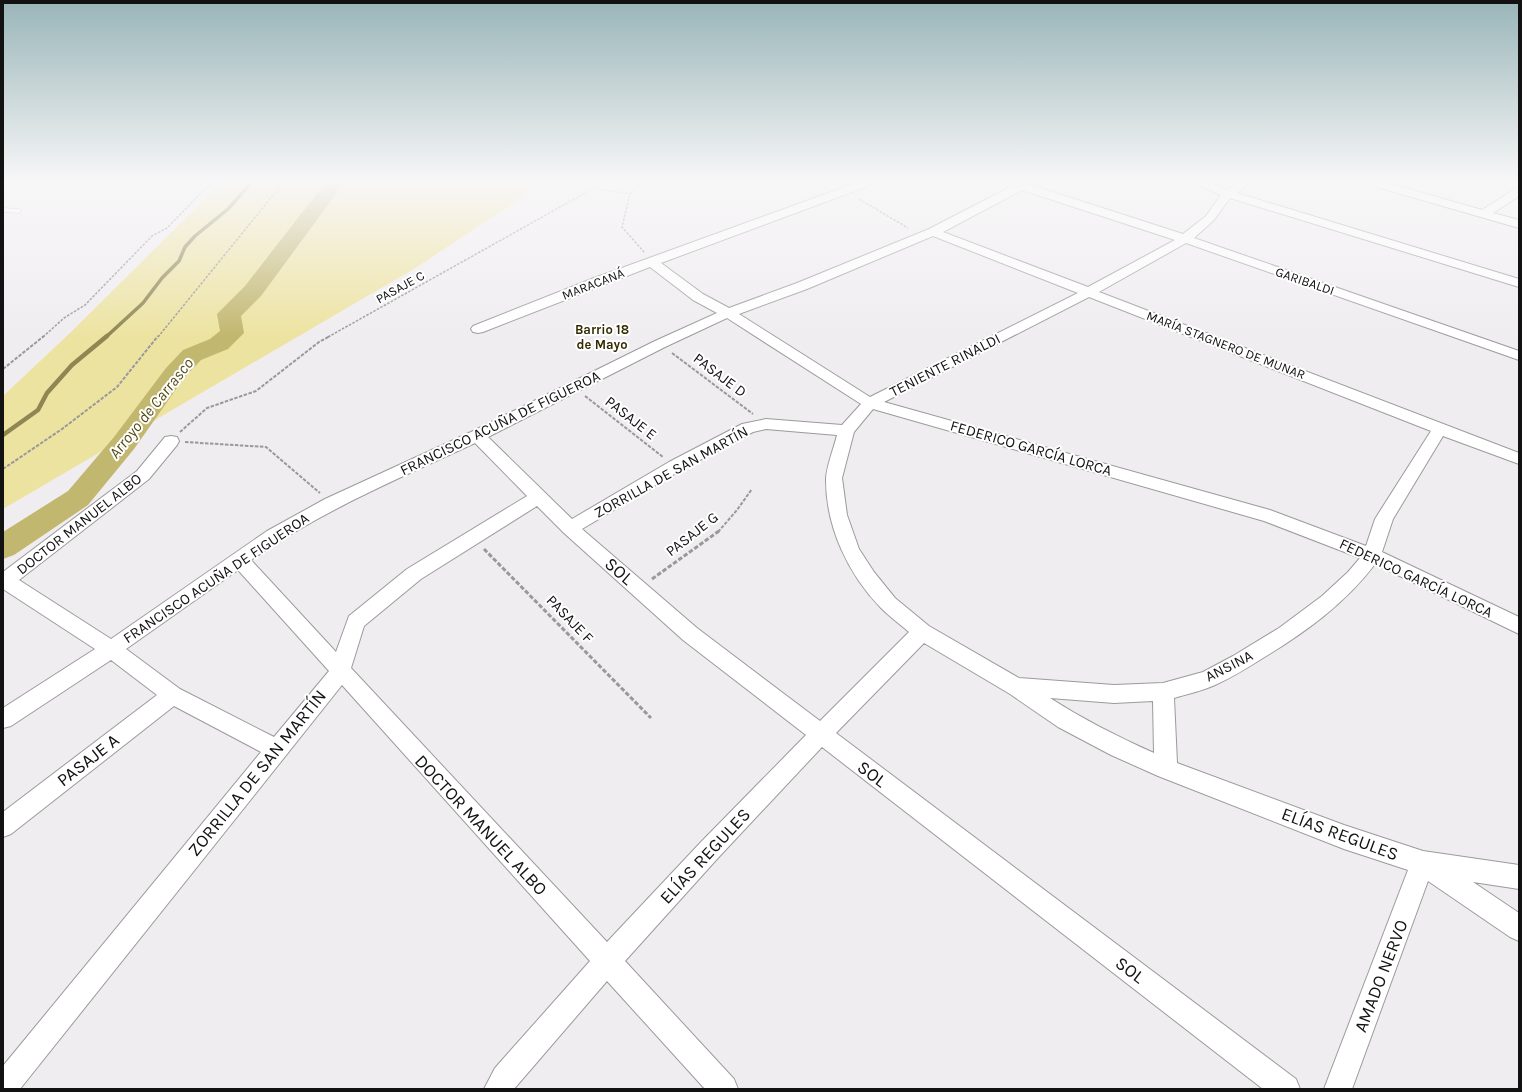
<svg xmlns="http://www.w3.org/2000/svg" width="1522" height="1092" font-family="Karla,sans-serif">
	<rect width="100%" height="100%" fill="#f0edf0"/>
	<path fill="#ede3a1" d="M221,183H544L417,267L3,509V396L70,333Z"/>
	<g fill="none" stroke-linecap="round" stroke-linejoin="round">
		<path stroke="#8e8653" stroke-width="3.5" d="M106,337L143,303L162,278L179,261L185,247L195,236L228,209L251,183"/>
		<path stroke="#8e8653" stroke-width="4.5" d="M3,435L38,410L47,393L72,365L107,336"/>
		<path fill="#c2b76f" fill-rule="evenodd" d="M325,183H344L261,296L241,316L244,333L228,349L201,360L184,378L134,449L88,505L14,555L3,559V532L68,491L114,437L166,368L183,350L210,339L220,331L217,314L245,286Z"/>
		<g stroke="#9c9a9c" stroke-width="1">
			<path id="service" d="M3,208L19,209L22,211L19,213L3,212Z"/>
		</g>
		<g stroke="#9c9a9c" stroke-width="2">
			<path id="minor" d="M856,183H872L871,185L661,263L703,294L729,308L797,283L929,229L1018,183H1032L1031,185L1183,234L1206,216L1221,195L1195,183H1211L1227,190L1237,183H1250L1237,193L1519,279V287L1230,198L1214,220L1194,238L1519,351V360L1186,243L1099,292L1519,453V464L1443,436L1393,519L1382,552L1519,617V634L1375,564C1345,604 1304,633 1263,658C1247,668 1231,678 1215,685C1202,691 1187,694 1174,698L1177,763L1344,825L1423,851L1519,865V889L1473,882L1519,913V941L1510,937L1428,881L1352,1089H1324L1408,870L1344,849L1158,776L1111,755L1058,727L1010,694L924,643L836,733L1296,1079L1300,1089H1263L822,747L717,859L625,961L734,1079L738,1089H705L607,981L514,1089H484L495,1068L590,961L342,685L20,1089H3V1066L261,752L174,706L11,834L3,837V812L157,695L111,660L11,726L3,728V708L95,649L3,589V572L137,471L165,437L171,436L177,437L179,441L177,445L149,479L19,580L111,639L267,531L325,499L471,432L655,341L717,313L693,300L650,267L483,332L478,333L473,332L471,329L473,326L594,278ZM1022,190L1175,240L1088,287L943,232ZM933,236L1078,293L870,397L739,314L807,289ZM1089,297L1431,431L1375,519L1366,546L1270,510L884,402ZM727,318L861,404L842,425L766,419L742,424L669,462L572,519L488,437L665,347ZM873,409L1264,521L1360,558L1348,572L1322,596L1279,628L1233,656L1203,672L1163,683L1114,685L1019,678L929,626L895,598L874,572L859,549L847,515L842,478L854,432ZM766,429L837,435C834,448 826,467 826,480C826,527 848,574 881,608C890,617 900,624 909,632L820,721L697,628L582,529L681,470L753,432ZM475,443L527,496L407,569L349,616L336,652L251,560C321,511 398,479 475,443ZM537,506L564,533L683,640L806,735L701,842L607,942L351,668L364,626L421,579ZM238,570L329,671L274,737L180,689L126,649ZM1050,698L1114,703L1153,701L1154,753C1118,737 1083,719 1050,698Z
				M1369,183H1388L1482,210L1515,189L1519,188V196L1493,213L1519,220V228L1370,185Z"/>
		</g>
		<path stroke="#9a989a" stroke-width="1.5" stroke-dasharray="2.5 1.5" stroke-linecap="butt" d="M640,183L630,194L622,227L644,252
			M859,199L908,228
			M43,337L64,318L85,305L152,236L167,228L211,183
			M158,337L283,183
			M328,337L594,188L630,194"/>
		<path stroke="#9a989a" stroke-width="2" stroke-dasharray="3.5 1.5" stroke-linecap="butt" d="M672,353L753,414
			M3,369L44,336
			M585,396L663,457
			M180,432L207,408L256,391L319,342L330,336
			M185,442L266,447L320,493
			M3,469L62,429L117,387L158,336
			M718,532L737,510L752,489"/>
		<path stroke="#9a989a" stroke-width="3" stroke-dasharray="4.5 2" stroke-linecap="butt" d="M484,549L651,718
			M652,579L719,531"/>
		<use href="#service" fill="#fff" fill-rule="evenodd"/>
		<use href="#minor" fill="#fff" fill-rule="evenodd"/>
	</g>
	<linearGradient id="sky" x2="0" y2="1"><stop stop-color="#99b5b8"/><stop offset="0.54" stop-color="#f8f7f8"/><stop offset="1" stop-color="#f8f7f8" stop-opacity="0"/></linearGradient>
	<rect width="1522" height="336" fill="url(#sky)"/>
	<g text-anchor="middle" dominant-baseline="central" stroke-width="4" stroke-linejoin="round" paint-order="stroke">
		<g font-size="13" fill="#131213" stroke="#fff">
			<text transform="translate(1305 281) rotate(19)">GARIBALDI</text>
			<text transform="translate(593 284) rotate(-21)">MARACANÁ</text>
			<text transform="translate(400 287) rotate(-29)">PASAJE C</text>
			<text transform="translate(1226 345) rotate(21)">MARÍA STAGNERO DE MUNAR</text>
		</g>
		<g font-size="13" font-weight="bold" fill="#322b00" stroke="#fff">
			<text x="602" y="329">Barrio 18<tspan x="602" dy="15">de Mayo</tspan></text>
		</g>
		<g font-size="15" fill="#131213" stroke="#fff">
			<text transform="translate(945 365) rotate(-27)">TENIENTE RINALDI</text>
			<text transform="translate(720 375) rotate(37)">PASAJE D</text>
			<text transform="translate(631 418) rotate(38)">PASAJE E</text>
			<text transform="translate(500 423) rotate(-26)">FRANCISCO ACUÑA DE FIGUEROA</text>
			<text transform="translate(1031 448) rotate(16)">FEDERICO GARCÍA LORCA</text>
			<text transform="translate(671 472) rotate(-29)">ZORRILLA DE SAN MARTÍN</text>
			<text transform="translate(79 524) rotate(-38)">DOCTOR MANUEL ALBO</text>
			<text transform="translate(692 534) rotate(-38)">PASAJE G</text>
			<text transform="translate(216 578) rotate(-34)">FRANCISCO ACUÑA DE FIGUEROA</text>
			<text transform="translate(1416 578) rotate(25)">FEDERICO GARCÍA LORCA</text>
			<text transform="translate(570 619) rotate(46)">PASAJE F</text>
			<text transform="translate(1229 666) rotate(-27)">ANSINA</text>
		</g>
		<g font-size="16" font-style="italic" fill="#564e17" stroke="#fff">
			<text transform="translate(151 408) rotate(-51)">Arroyo de Carrasco</text>
		</g>
		<g font-size="18" fill="#131213" stroke="#fff">
			<text transform="translate(619 571) rotate(41)">SOL</text>
			<text transform="translate(88 760) rotate(-38)">PASAJE A</text>
			<text transform="translate(257 773) rotate(-51)">ZORRILLA DE SAN MARTÍN</text>
			<text transform="translate(872 774) rotate(37)">SOL</text>
			<text transform="translate(481 825) rotate(47)">DOCTOR MANUEL ALBO</text>
			<text transform="translate(1340 834) rotate(20)">ELÍAS REGULES</text>
			<text transform="translate(705 856) rotate(-47)">ELÍAS REGULES</text>
			<text transform="translate(1130 970) rotate(37)">SOL</text>
			<text transform="translate(1381 976) rotate(-69)">AMADO NERVO</text>
		</g>
	</g>
	<rect width="1522" height="1092" fill="none" stroke="#131213" stroke-width="8"/>
</svg>
